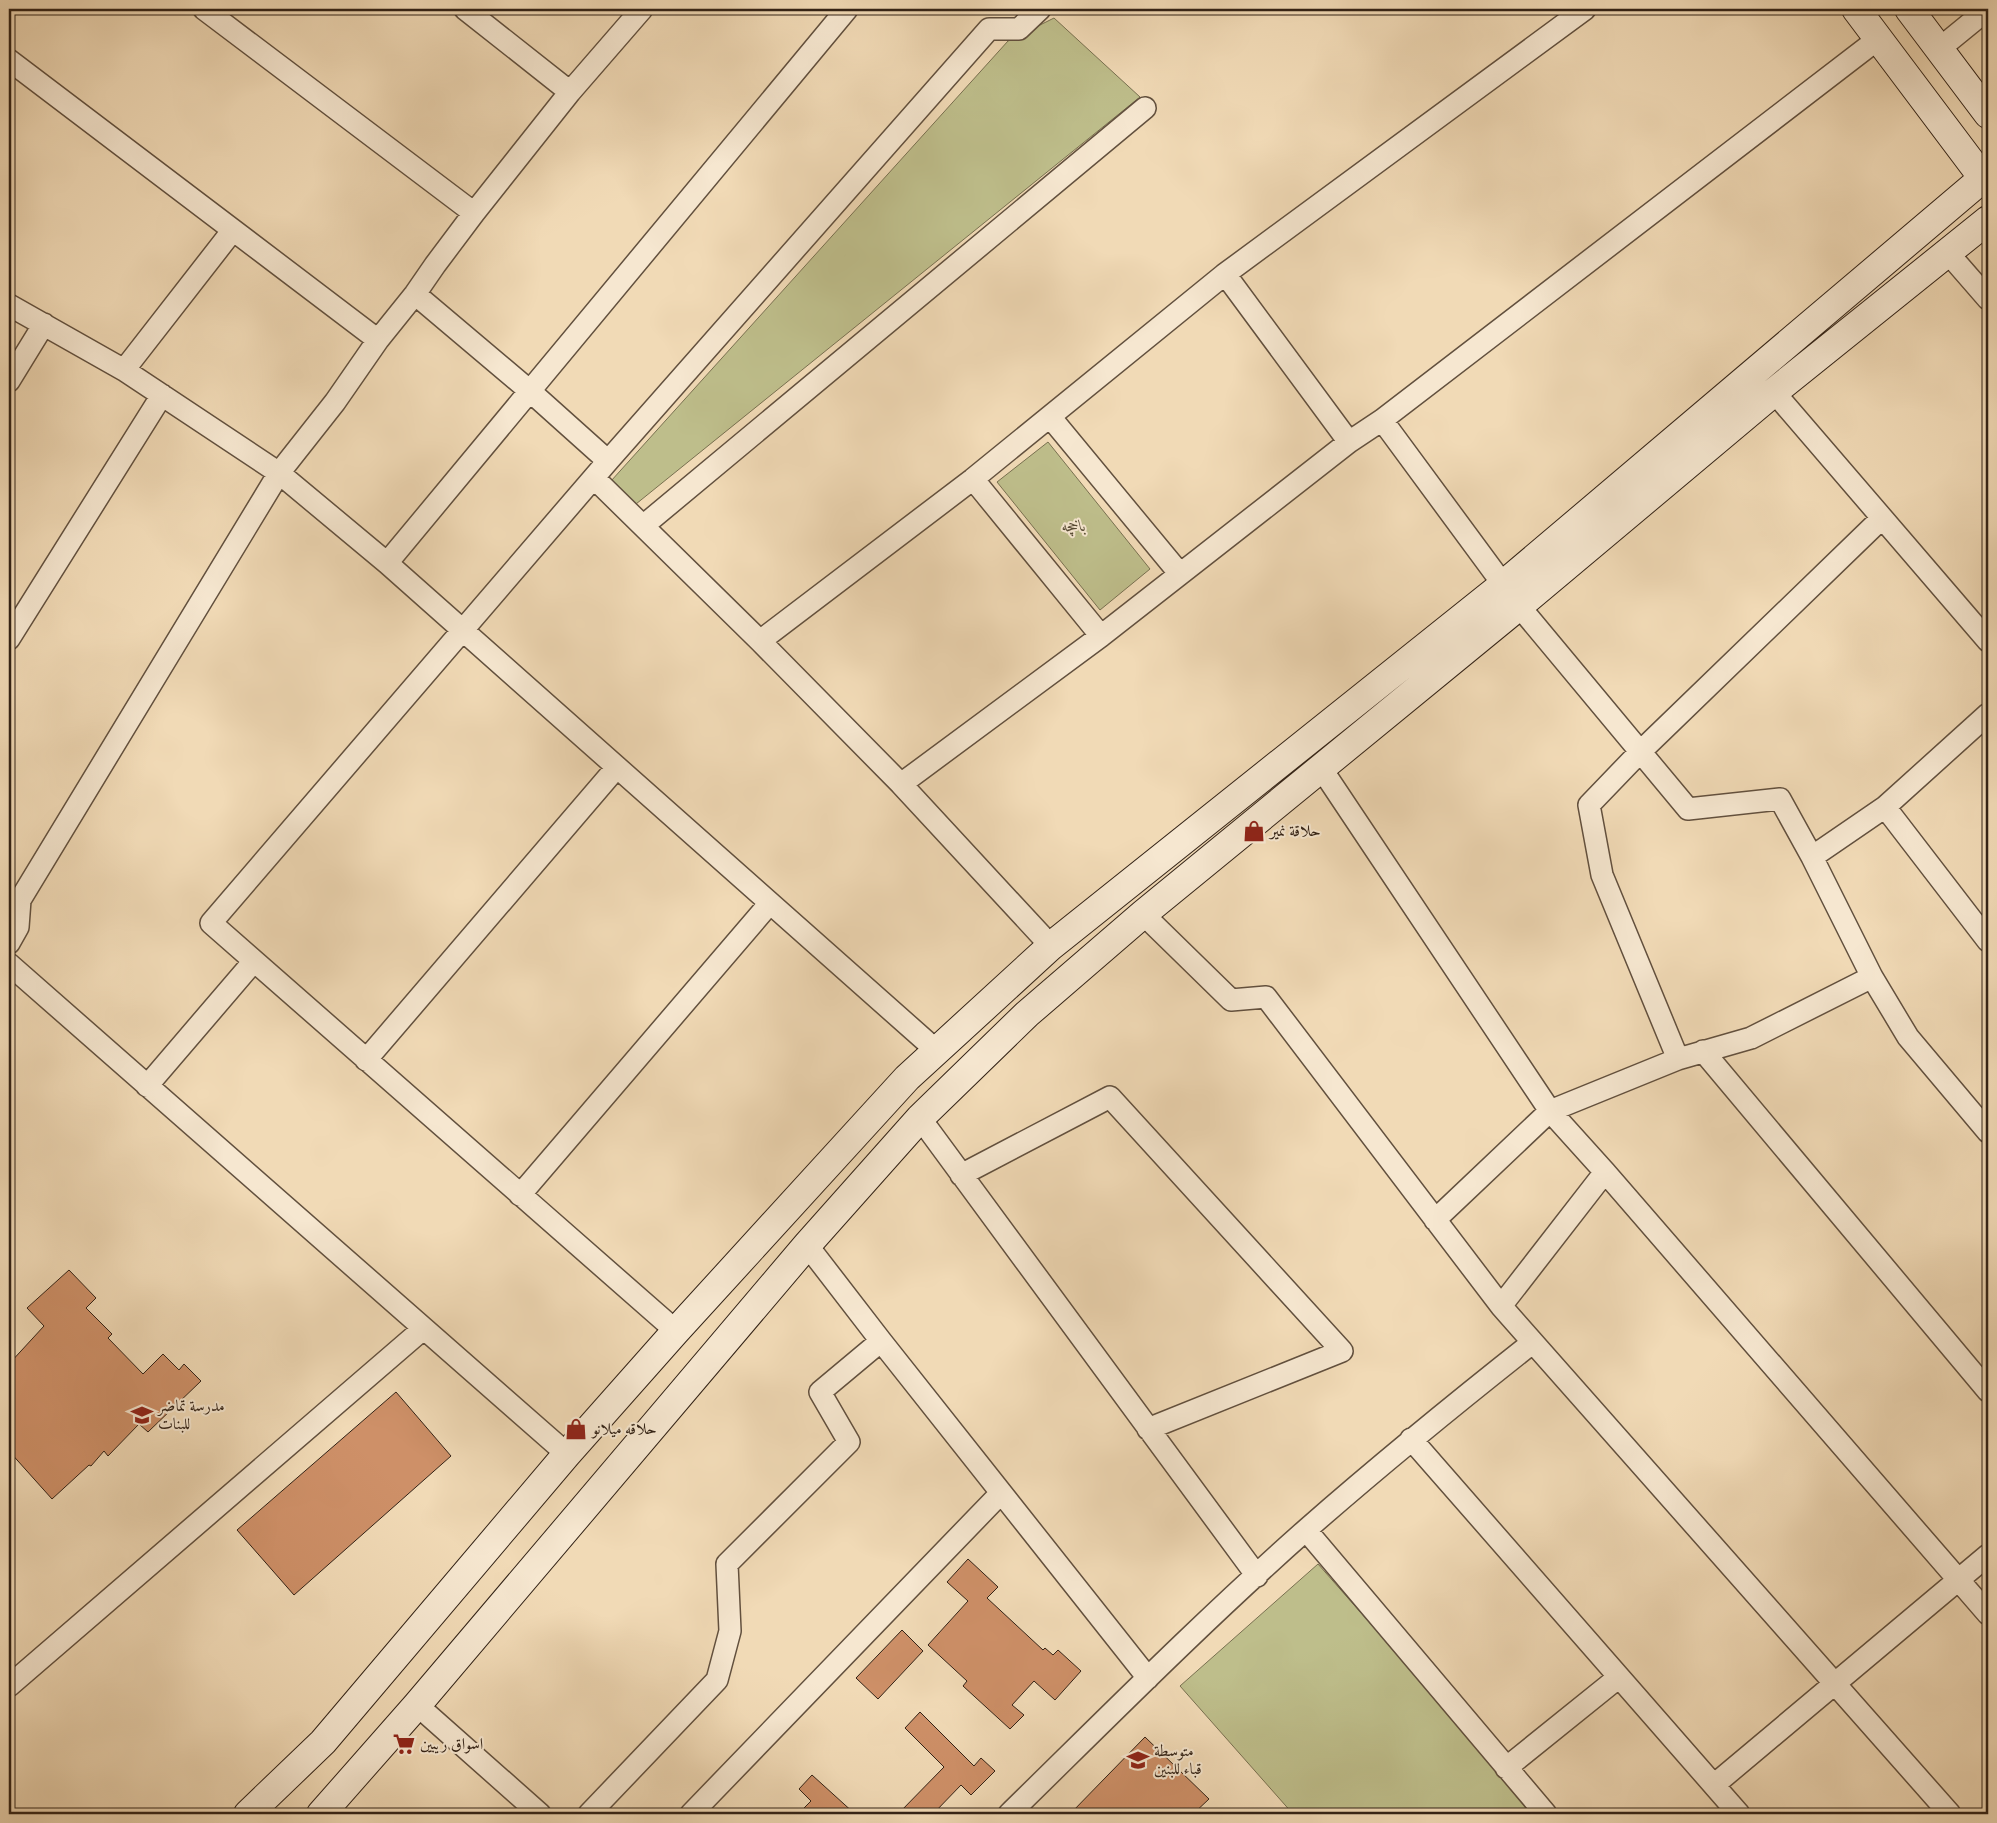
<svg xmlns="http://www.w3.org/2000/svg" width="1997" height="1823" font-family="'IM FELL Double Pica',Amiri,serif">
	<rect width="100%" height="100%" fill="#f1dab6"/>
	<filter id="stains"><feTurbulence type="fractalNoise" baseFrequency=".004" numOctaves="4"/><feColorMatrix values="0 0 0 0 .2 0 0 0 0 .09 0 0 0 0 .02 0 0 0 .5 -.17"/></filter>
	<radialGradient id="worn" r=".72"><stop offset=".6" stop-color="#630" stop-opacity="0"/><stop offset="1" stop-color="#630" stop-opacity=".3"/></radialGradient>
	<path fill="#bebe8b" stroke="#787050" d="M1054,18L1140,97L636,504L611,481L1008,41Z
		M1048,442L1150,569L1100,610L997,482Z
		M1318,1564L1538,1814H1293L1180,1686Z"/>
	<path fill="#ce9068" stroke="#322216" d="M69,1270L96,1298L86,1308L112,1334L108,1338L143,1374L163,1354L179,1370L184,1364L201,1381L148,1432L139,1424L108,1456L104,1451L91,1466L89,1465L52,1499L9,1451V1364L44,1326L27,1308Z
		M396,1392L451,1456L294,1595L237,1530Z
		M968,1559L998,1587L987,1598L1043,1650L1045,1648L1053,1655L1058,1650L1081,1671L1055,1700L1034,1681L1012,1705L1024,1715L1010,1729L963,1686L967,1681L928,1645L968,1601L947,1582Z
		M902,1630L923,1651L878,1699L856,1678Z
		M920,1712L974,1766L981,1758L995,1771L971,1795L961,1785L933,1814H898L944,1767L905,1728Z
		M1145,1737L1209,1799L1193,1814H1070Z
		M812,1775L855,1814H798L811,1801L799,1789Z"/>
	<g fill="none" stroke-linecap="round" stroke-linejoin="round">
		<g stroke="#62503e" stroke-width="24">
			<path id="street" d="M204,9L474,213
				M465,9L570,92
				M1939,49L1988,9
				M9,60L378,340
				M1948,253L1988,299
				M1225,274L1349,442
				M415,294L531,392L608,461
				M9,305L124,370L279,473L387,563L937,1051
				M124,370L233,230
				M9,381L44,324
				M1774,392L1988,641
				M1051,418L1180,574
				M1382,420L1519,606L1688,809L1780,799L1812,857L1872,977L1908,1037L1988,1132
				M594,478L760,641L901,784L1051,946
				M973,479L1101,636
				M643,526L1145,108
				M387,563L847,9
				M9,639L162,395
				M760,641L973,479L1225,274L1585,9
				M1321,768L1550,1111L1605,1172L1988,1614
				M901,784L1101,636L1349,442L1382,420L1878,39
				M1885,807L1988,941
				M1812,857L1885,807L1988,714
				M1143,914L1231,1000L1266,997L1501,1306
				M9,943L18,927L20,900L279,473L335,402L378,340L415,294L435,265L474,213L570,92L642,9
				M9,964L567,1454
				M1703,1051L1988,1391
				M1678,1059L1602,875L1589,805L1639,753L1882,518
				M366,1060L617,767
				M147,1086L254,961
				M920,1118L1257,1576
				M1605,1172L1501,1306L1950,1814
				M961,1175L1110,1097L1342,1351L1148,1429
				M520,1195L770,903
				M1435,1220L1550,1111L1678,1059L1751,1038L1872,977
				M807,1245L881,1341L1148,1678
				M676,1331L211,923L608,461L989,29H1019L1040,9
				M1411,1439L1739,1814
				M1306,1530L1546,1814
				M9,1686L423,1329
				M417,1705L540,1814
				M1506,1768L1619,1677
				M1714,1785L1988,1555
				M589,1814L717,1680L730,1631L727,1564L849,1442L820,1392L881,1341
				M691,1814L1001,1493
				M1009,1814C1107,1718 1204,1620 1307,1529C1380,1465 1456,1403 1532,1343"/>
		</g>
		<g stroke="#322216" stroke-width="30">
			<path id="secondary" d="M1856,9L1983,178
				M1909,9L1988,114
				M248,1814L323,1742L567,1454L676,1331L907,1078L1051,946L1503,585L1988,174
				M321,1814L417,1705L807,1245L920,1118L1027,1014L1143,914L1519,606L1774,392L1988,220"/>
		</g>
		<use href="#street" stroke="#f6e7d0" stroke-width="21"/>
		<use href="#secondary" stroke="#f6e7d0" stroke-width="28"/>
	</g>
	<defs>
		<g id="shop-bare" transform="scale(1.725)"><path d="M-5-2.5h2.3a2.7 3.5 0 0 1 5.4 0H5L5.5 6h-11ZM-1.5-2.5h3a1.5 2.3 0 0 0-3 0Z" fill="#8f2418" stroke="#f6e7d0" stroke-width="2.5" paint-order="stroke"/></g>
		<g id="school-bare" transform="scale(1.725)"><path d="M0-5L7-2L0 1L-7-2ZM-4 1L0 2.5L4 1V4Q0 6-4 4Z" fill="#8f2418" stroke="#f6e7d0" stroke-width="2.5" paint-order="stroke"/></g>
		<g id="supermarket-bare" transform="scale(1.725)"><path d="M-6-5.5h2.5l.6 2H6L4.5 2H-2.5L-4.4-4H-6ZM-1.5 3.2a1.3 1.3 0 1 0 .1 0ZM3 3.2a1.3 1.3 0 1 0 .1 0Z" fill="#8f2418" stroke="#f6e7d0" stroke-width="2.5" paint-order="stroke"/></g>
	</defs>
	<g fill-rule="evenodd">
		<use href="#shop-bare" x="1254" y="831"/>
		<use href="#school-bare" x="142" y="1415"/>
		<use href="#shop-bare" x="576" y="1429"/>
		<use href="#supermarket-bare" x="404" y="1744"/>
		<use href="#school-bare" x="1138" y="1760"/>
	</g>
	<g text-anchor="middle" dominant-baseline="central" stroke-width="4" stroke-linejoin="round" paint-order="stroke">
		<g font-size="16" font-style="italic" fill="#554933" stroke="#f6e7d0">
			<text x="1074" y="526">باخچە</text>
		</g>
		<g font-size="16" fill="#322216" stroke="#f6e7d0" text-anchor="start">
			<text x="1270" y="831">حلاقة نمير</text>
			<text x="158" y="1406">مدرسة تماضر<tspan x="158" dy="18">للبنات</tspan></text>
			<text x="592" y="1429">حلاقه ميلانو</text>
			<text x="420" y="1744">اسواق ريبين</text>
			<text x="1154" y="1751">متوسطة<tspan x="1154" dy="18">قباء للبنين</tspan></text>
		</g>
	</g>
	<rect width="1997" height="1823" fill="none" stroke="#f1dab6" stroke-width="30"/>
	<rect x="10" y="10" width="1977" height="1803" fill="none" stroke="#322216" stroke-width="2.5"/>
	<rect x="15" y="15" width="1967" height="1793" fill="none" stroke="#322216"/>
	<rect width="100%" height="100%" filter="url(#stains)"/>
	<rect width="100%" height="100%" fill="url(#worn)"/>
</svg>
